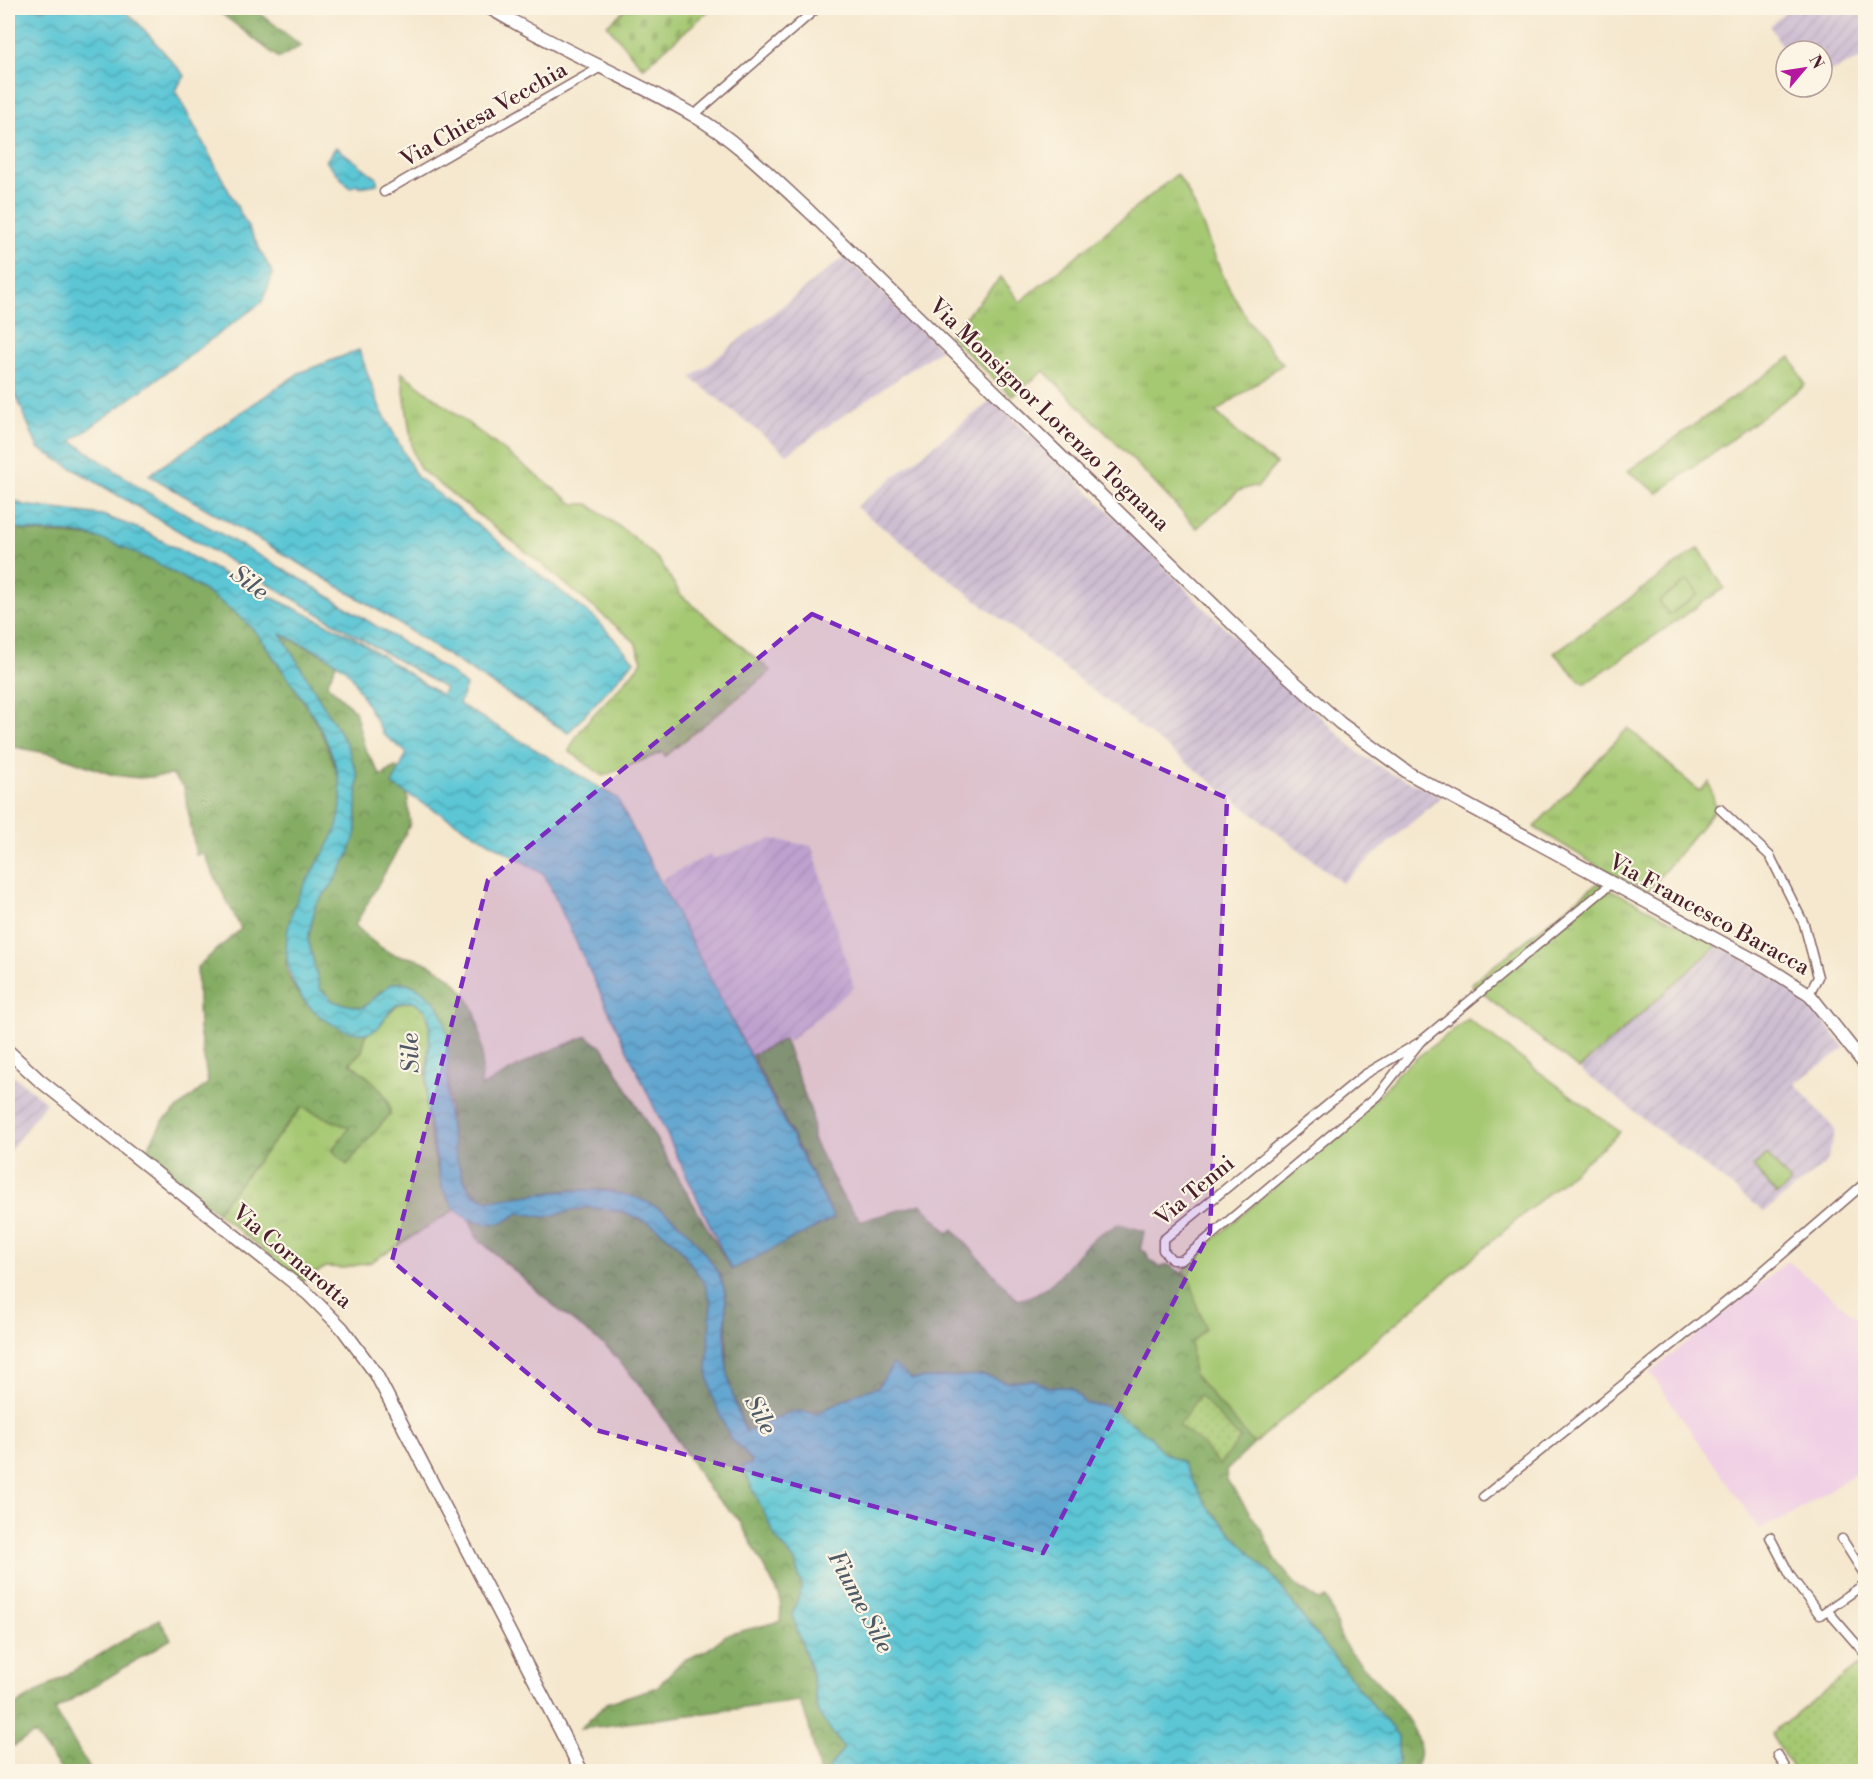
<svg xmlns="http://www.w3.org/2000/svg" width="1873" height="1779" font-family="'Libre Bodoni',serif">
	<defs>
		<pattern id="industrial-furrows" width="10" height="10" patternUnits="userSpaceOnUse" patternTransform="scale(1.5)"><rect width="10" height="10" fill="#cebed2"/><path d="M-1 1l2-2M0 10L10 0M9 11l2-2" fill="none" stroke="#b2a3b4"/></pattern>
		<pattern id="grass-tufts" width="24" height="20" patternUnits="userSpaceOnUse" patternTransform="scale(1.5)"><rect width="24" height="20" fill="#a5c872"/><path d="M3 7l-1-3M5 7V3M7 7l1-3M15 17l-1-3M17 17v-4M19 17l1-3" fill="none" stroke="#90ab63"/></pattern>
		<pattern id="forest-crowns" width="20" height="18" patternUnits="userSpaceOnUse" patternTransform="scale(1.5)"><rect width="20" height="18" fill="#84ac64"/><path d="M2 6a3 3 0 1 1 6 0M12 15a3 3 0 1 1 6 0" fill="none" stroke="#6e8b53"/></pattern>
		<pattern id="cemetery-stones" width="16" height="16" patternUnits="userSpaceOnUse" patternTransform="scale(1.5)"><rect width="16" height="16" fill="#a5c872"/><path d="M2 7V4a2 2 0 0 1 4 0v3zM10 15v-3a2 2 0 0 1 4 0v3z" fill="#90ab63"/></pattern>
		<pattern id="park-dots" width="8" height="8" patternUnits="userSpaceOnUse" patternTransform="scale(1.5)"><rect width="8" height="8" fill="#a5c872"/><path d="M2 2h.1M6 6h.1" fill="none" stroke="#90ab63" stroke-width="1.8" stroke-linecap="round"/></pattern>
		<pattern id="water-waves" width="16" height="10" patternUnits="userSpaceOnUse" patternTransform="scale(1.5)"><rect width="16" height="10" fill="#5bc6d5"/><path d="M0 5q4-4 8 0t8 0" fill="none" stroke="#4da0ad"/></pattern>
	</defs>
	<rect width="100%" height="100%" fill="#fcf5e5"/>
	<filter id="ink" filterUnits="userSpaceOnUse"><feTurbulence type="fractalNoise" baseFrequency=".0167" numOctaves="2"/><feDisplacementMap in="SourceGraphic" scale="12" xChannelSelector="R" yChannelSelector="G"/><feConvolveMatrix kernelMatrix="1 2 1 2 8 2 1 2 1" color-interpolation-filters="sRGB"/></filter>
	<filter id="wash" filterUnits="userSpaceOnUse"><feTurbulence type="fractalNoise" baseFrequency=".008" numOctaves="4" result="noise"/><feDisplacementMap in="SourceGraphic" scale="24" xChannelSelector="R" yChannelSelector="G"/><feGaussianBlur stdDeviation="1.35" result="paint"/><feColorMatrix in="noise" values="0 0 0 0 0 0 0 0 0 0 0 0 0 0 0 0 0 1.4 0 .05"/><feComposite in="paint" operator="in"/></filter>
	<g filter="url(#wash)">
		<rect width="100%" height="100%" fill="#f5e8cf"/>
		<path fill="#f0d0e5" d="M1788,1261L1865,1324V1468L1783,1519L1759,1529L1650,1372Z"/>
		<path fill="url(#industrial-furrows)" d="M1790,8H1865V57L1822,75V51H1786V54L1770,26Z
			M845,256L941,349L787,454L691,378Z
			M993,399L1147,548L1199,603L1360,754L1388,772L1442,796L1342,883L856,507Z
			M772,839L812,846L854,987L788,1042V1037L738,1062L662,879L710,855L713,859Z
			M1718,945L1762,968L1804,997L1845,1048L1795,1083L1835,1130L1827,1162L1764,1212L1579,1069Z
			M8,1071L46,1102L9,1152L8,1150Z"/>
		<path fill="url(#grass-tufts)" stroke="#78744e" stroke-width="1.5" d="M1177,174C1198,205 1208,243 1223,276C1238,307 1260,339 1283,364L1216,412L1252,447L1276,464L1257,488L1254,486L1238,491L1197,528L1133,460L1044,371L1012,396L949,335L1001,277L1020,302Z
			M1791,357L1805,385L1658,493L1628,471Z
			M401,372L574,504H588L632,536L659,560L681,595L771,671L665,756L663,752L603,776L569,751C584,715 620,693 642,661L635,642L544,566L420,469L413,452Z
			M1699,548L1724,588L1586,683L1580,681L1554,653Z
			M1628,728L1699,791L1709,782L1716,808L1648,891L1596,865L1534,827Z
			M1598,883L1718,945L1579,1069L1471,984Z
			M412,1001L426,1010C433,1032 427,1056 426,1079C424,1112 435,1185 456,1209L371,1262L344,1268L326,1267L302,1281L216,1212L302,1107L350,1128L390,1115C391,1092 366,1076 350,1063L362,1051L366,1033H369L397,1005Z"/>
		<path fill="url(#forest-crowns)" stroke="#676648" stroke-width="1.5" d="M214,8H254L301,46L279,58Z
			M8,525C37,538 74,530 105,540C148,554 221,597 252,628C260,636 267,648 273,657C300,694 326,732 338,776C344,797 341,823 332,842C328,852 319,859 314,869C310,876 286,956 286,964C286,980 302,1000 313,1010C327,1022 346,1034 366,1033L362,1051L350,1063C366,1076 391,1092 390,1114L347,1165L332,1150L349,1128L302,1107L216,1212L143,1155L163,1121L208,1083L199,1029L197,967L241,929L203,853L196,855L184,787L172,775L140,778L113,775L57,755L8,746Z
			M280,634L337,662L327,684L355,711L365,749L381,776L395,767L405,770L410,824L396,853L355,925C366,936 379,949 395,955C404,957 413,957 422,961C480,986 485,1031 481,1087L539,1055L587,1036L604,1049L731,1269L834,1218L752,1055L784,1039L812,1115L813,1139L842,1196L861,1221L921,1204L948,1233L953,1229L1017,1300C1057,1292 1067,1261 1094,1238C1101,1232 1111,1229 1119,1224L1144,1231L1140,1250L1146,1252L1149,1259L1160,1267L1169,1265L1191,1279L1198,1309L1204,1318L1205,1329L1193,1373L1254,1444L1226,1471L1227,1480L1263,1532L1275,1560L1298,1587L1320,1601L1326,1598C1335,1611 1335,1628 1343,1642C1361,1672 1443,1732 1413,1771H1391L1398,1763V1736L1309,1626L1276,1580L1209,1509L1182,1462L1162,1452L1150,1436L1106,1406L1086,1404L1071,1387H1048L1033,1380L1006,1382L984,1375L912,1379L858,1393L816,1414C786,1405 773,1423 746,1432L727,1379L726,1295L719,1273L612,1190H569L489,1201C430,1180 460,1056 440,1009C436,1001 428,995 421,990C415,986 407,982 400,982C385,984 374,1001 362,1008L335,1002L320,989L308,939L316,904L332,885L349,854L356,833L358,776L346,743Z
			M588,1207L624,1212L653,1225L677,1244L705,1284L711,1302V1335L730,1438L744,1451L753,1465L743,1466L776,1538L795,1561L802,1588L792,1615L811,1670L818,1713L844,1748L829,1768L830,1771H819L808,1722L799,1701L580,1729L607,1703L657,1687L682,1661L707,1650L726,1635L781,1621L780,1597L739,1520L710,1491L650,1397L610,1350L560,1311L476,1237L470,1220L491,1225L504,1222L519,1213L545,1217Z
			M159,1619L171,1639L55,1710L91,1771H62L34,1734L8,1749V1710Z"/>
		<path fill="url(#cemetery-stones)" stroke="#78744e" stroke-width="1.5" d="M627,8H712L643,68L607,25Z"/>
		<path fill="url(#park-dots)" stroke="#78744e" stroke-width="1.5" d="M1199,1395L1240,1439L1219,1465L1201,1443L1179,1426Z
			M1858,1665L1865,1676V1771H1794L1771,1734Z"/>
		<path fill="#a5c872" stroke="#78744e" stroke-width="1.5" d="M1688,580L1698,594L1669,615L1659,601Z
			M1468,1019L1620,1132L1254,1444L1193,1373L1191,1343L1205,1329C1204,1319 1200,1315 1197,1306C1192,1292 1196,1283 1183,1272L1192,1258L1383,1092L1399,1071Z
			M1767,1154L1791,1183L1777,1195L1753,1166Z"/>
		<path fill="url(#water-waves)" stroke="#527280" stroke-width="1.5" d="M8,8H121L139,24L185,76L175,90L273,274L262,302L72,441L143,490L306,582L451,673L466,686L459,704L617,798L834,1218L731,1270L544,874L392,785L407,753L384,735L357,687C352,663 302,644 281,634L346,743L358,776L356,833L349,854L332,885L316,904L308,939L320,989L335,1002L362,1008C374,1001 385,984 399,982C407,982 415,986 421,990C428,995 436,1001 440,1009C453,1036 447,1072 447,1101C448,1123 456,1166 467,1186C472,1194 480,1198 489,1201C569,1190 645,1170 700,1247C711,1262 723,1276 725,1295C728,1311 724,1329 725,1345C726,1376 733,1404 746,1432C774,1423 785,1405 816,1414L858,1393L878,1387L893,1364L912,1379L984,1375L1006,1382L1034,1380L1048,1387H1071L1086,1404L1106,1406L1150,1436L1162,1452L1182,1462L1209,1509L1276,1580L1309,1626L1398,1736V1763L1391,1771H830L829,1768L844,1748L818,1713L811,1670L792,1615L802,1588L795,1561L776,1538L742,1466L752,1464L744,1451L730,1438L713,1398L707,1371L711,1302L705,1284L677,1244L653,1225L624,1212L588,1207L545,1217L519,1213L504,1222L491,1225L468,1219L454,1208L442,1188L426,1106L430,1023L426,1010L412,1001C408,1002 402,1003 398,1004C385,1011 383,1032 366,1033C347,1035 327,1022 313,1010C280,979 280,933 300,893C317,859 343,837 341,795C338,746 304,700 277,662C269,651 262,638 253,629C221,595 124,540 79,534C56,530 30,535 8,525V497L23,505L102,515L142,530L229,577L352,636L441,695L445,688L38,448L8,376Z
			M336,147L377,178V184L360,187L357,184L350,188L326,161Z
			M359,350L380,408L417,477L597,620L634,661L568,733L370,605L149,475L299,373Z"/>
	</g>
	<g filter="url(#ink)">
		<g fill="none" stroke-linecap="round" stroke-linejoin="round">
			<g stroke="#866564" stroke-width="11">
				<path id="street" d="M694,115L817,8
					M384,192L601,67
					M1720,809L1770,856L1804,924L1818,977L1809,994
					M1420,1042L1377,1096L1182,1260H1172L1163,1250V1240L1364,1075L1420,1042L1611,884
					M1483,1497L1742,1289L1866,1182
					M1770,1537L1791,1577L1820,1615L1866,1583
					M1842,1539L1866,1577
					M1827,1610L1866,1655
					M1778,1755L1788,1772"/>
			</g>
			<g stroke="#866564" stroke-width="15">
				<path id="secondary" d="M490,8C555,48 626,76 693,115C736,140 772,177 809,211L1269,659L1340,723L1410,774L1767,967L1809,994L1866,1066
					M8,1051L38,1079L308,1294L342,1328L376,1374L582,1772"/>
			</g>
			<use href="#street" stroke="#fff" stroke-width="8"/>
			<use href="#secondary" stroke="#fff" stroke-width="12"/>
		</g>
	</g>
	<path fill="#7b2cbf" fill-opacity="0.2" stroke="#7b2cbf" stroke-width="4.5" stroke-dasharray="12 8" stroke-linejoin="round" d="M812,614L1227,798L1210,1232L1043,1553L596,1430L392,1261L488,880Z"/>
	<g text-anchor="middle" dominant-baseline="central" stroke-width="4.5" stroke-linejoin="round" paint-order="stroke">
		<g font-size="22" fill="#4a1f2b" stroke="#fcf5e5">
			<text transform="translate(484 115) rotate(-30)">Via Chiesa Vecchia</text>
			<text transform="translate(1049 415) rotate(44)">Via Monsignor Lorenzo Tognana</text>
			<text transform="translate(1709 915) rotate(29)">Via Francesco Baracca</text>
			<text transform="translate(1195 1191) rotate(-40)">Via Tenni</text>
			<text transform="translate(292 1257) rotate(40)">Via Cornarotta</text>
		</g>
		<g font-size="24" font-style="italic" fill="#505966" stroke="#fcf5e5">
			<text transform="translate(249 583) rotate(37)">Sile</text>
			<text transform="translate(411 1053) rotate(-92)">Sile</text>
			<text transform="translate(760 1415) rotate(62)">Sile</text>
			<text transform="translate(860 1602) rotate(62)">Fiume Sile</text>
		</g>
	</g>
	<rect width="1873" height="1779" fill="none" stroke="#fcf5e5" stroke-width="30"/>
	<g transform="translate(1804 69) rotate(61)"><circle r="28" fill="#fcf5e5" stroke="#b59f9b" stroke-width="1.5"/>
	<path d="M0-4.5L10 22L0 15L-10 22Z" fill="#b5179e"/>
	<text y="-9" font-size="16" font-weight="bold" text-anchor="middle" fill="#4a1f2b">N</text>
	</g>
</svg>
